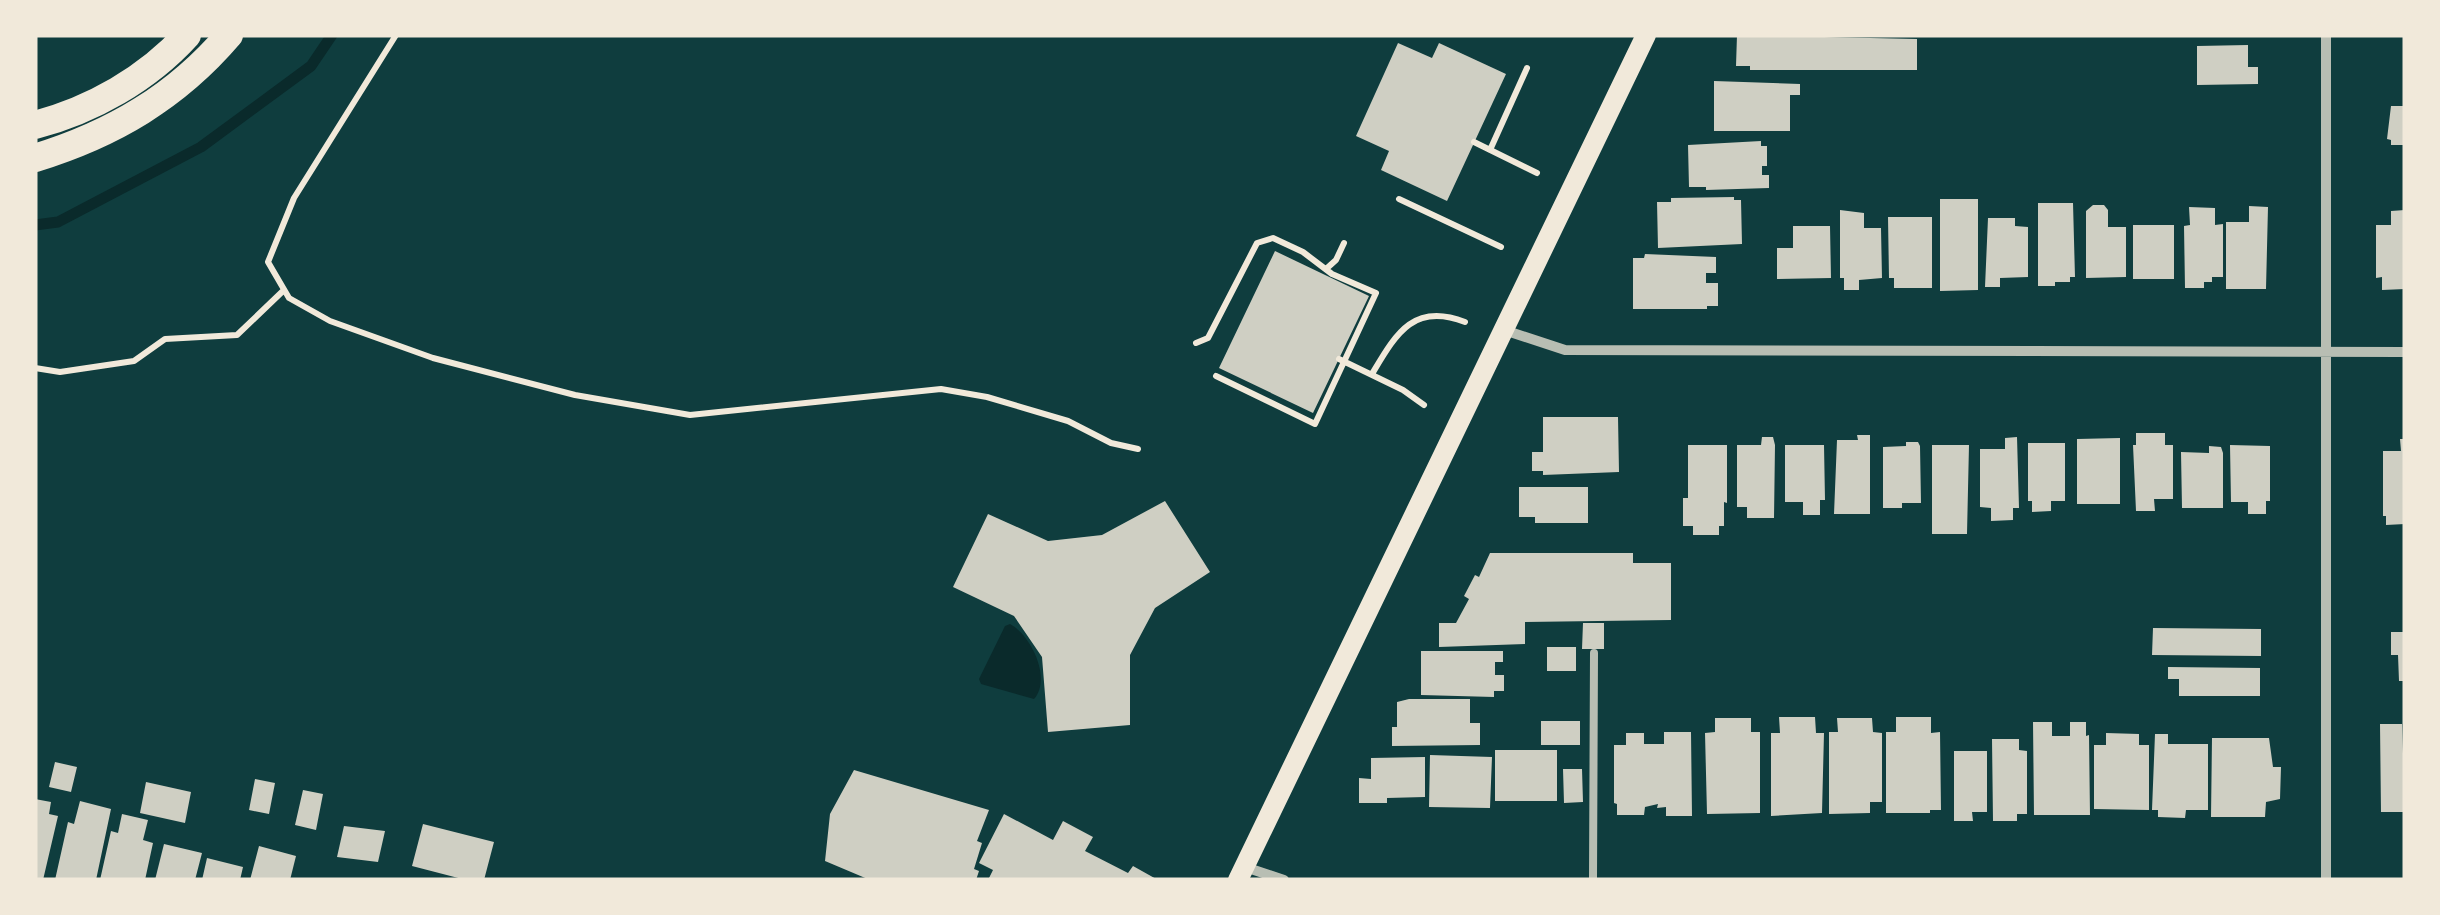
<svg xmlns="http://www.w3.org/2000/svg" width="2440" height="915" font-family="'Golos Text',sans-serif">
	<rect width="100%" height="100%" fill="#0f3d3e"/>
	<path fill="#0a2a2b" d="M1010,624C1031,635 1052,679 1034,699L981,684L979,679L1005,626Z"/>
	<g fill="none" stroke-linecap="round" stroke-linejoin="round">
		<path stroke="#0a2a2b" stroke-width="11" d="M35,225L58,222L201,147L311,66L332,35"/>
	</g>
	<path fill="#cfcfc3" d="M1737,35L1917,39V70H1750V66H1736Z
		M1398,43L1432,58L1439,43L1506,74L1447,201L1381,170L1389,151L1356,136Z
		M2248,45V67H2258V84L2197,85V46Z
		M1714,81L1800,84V95H1790V131H1714Z
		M2391,106H2405V145H2391V140L2387,139Z
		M1761,141V146H1767V166H1762V175H1769V188L1706,190V187H1689L1688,145Z
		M1734,197V200H1741L1742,244L1658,248L1657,202H1671V198Z
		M1940,199H1978V290L1940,291Z
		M2038,203H2073L2075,277H2070V282H2055V286H2038Z
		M2093,205H2104L2108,210V227H2126V277L2086,278V211Z
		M2249,206L2268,207L2266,289H2226V222H2249Z
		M2189,207L2215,208V225L2223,224V277H2212V282H2204V288H2185L2184,226L2190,225Z
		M1840,210L1864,213V228H1881L1882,278L1859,280V290H1844V278H1840Z
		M2405,210V289L2382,290V277L2376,278V225H2391V211Z
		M1888,217H1932V288H1894V278H1889Z
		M1988,218H2015V226L2028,227V277L2000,278V287H1985Z
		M2133,225H2174V279H2133Z
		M1793,226H1830L1831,278L1777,279V248H1793Z
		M1275,251L1369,296L1313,413L1219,368Z
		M1645,254L1716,257V273H1706V283H1718V306H1707V309H1633V258H1644Z
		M1543,417H1618L1619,472L1543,475V471H1532V452H1543Z
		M2136,433H2165V445H2173V499H2154L2155,511H2136L2133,445H2136Z
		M1857,435H1870V514H1834L1837,440H1858Z
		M1762,437H1773L1775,445L1774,518H1747V507H1737V445H1761Z
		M2017,437L2019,508H2013V520L1991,521V508L1980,507V449H2005V438Z
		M2120,438V504H2077V439Z
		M2400,439H2405V524L2386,525V516H2383V451H2401Z
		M1906,442H1918L1920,446L1921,503H1902V508H1883V447L1906,446Z
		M2028,443H2065V501H2051V511L2032,512V501H2028Z
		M1688,445H1727V503L1724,502V526H1719V535H1693V526H1683V498H1688Z
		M1785,445H1824L1825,500H1820V515H1803V502H1785Z
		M1932,445H1969L1967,534H1932Z
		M2230,445L2270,446V501H2266V514H2248V502H2231Z
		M2209,446L2221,447L2223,453V508H2182L2181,452L2209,453Z
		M1519,487H1588V523H1535V517H1519Z
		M1165,501L1210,572L1155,608L1130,655V725L1048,732L1042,657L1014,616L953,587L988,514L1048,541L1102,535Z
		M1490,553H1633V563H1671V620L1525,622V644L1439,647V623H1456L1469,599L1464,596L1475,575L1479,577Z
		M1583,623H1604V649H1582Z
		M2153,628L2261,629V656L2152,655Z
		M2391,632H2405V681H2399L2398,655H2391Z
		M1547,647H1576V671H1547Z
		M1421,651H1503V662H1495V675H1504V691H1494V697L1421,695Z
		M2168,667L2260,668V696H2179V679H2168Z
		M1409,699H1470V723H1480V745L1392,746V727H1397V702Z
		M1779,717H1815L1816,733H1824L1822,813L1771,816V733H1780Z
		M1896,717H1931V733L1940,732L1941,810H1930V813H1886V732H1896Z
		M1715,718H1751V732H1760V813L1707,814L1705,733L1715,732Z
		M1837,718H1872L1873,732L1882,733V802H1870V813L1829,814V732H1838Z
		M1541,721H1580V745H1541Z
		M2033,722H2052V736H2070V722H2086V736L2089,735L2090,815H2034Z
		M2380,724H2402L2405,812H2381Z
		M1664,732H1691L1692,816H1666V807L1657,808L1658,804L1645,807L1644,815H1617V804L1614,803V745H1626V733H1644V744H1664Z
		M2106,733L2139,734V745H2149V810L2094,809V745H2106Z
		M2155,734H2168V744H2208V810H2186L2185,818L2158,817V810H2152Z
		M2212,738H2269L2273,767H2281L2280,799L2266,802L2265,817H2211Z
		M1992,739H2019V750L2027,751V814H2017V821H1993Z
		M1495,750H1557V801H1495Z
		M1954,751H1987V812H1972L1973,821H1954Z
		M1430,755L1492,757L1490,808L1429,807Z
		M1425,757V797L1387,798V803H1359V778L1371,779V758Z
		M55,762L77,767L71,792L49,787Z
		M1563,769H1582L1583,802L1564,803Z
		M854,770L989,810L977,841L982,843L974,869L979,871L976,880H870L825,861L830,814Z
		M255,779L275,783L269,814L249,810Z
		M146,782L191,792L185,823L140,813Z
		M303,790L323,794L316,830L295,825Z
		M35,799L51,802L49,814L58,816L43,880H35Z
		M80,801L111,809L96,880H55L68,822L74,824Z
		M122,814L148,820L143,840L153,843L145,880H100L111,831L118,833Z
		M1004,814L1053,840L1063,821L1093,837L1085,851L1128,873L1133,866L1158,880H988L993,870L979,863Z
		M423,824L494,842L484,880H466L412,866Z
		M344,826L385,831L378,862L337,857Z
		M164,844L202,853L195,880H155Z
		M259,846L296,856L290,880H250Z
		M207,858L243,867L240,880H202Z"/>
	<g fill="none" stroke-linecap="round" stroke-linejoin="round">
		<path stroke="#f1e9da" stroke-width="6" d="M396,35L294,198L268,262L289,298L330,321L433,358L575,395L690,415L941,389L987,397L1068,421L1111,443L1138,449
			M1474,142L1537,173
			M1490,150L1527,68
			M1399,199L1501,247
			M1326,269L1336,260L1344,243
			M1196,343L1208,338L1257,243L1273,238L1303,252L1332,274L1376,293L1315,424L1216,376
			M1339,359L1403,390L1424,405
			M35,368L60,372L134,361L165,339L237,335L284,290
			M1372,374C1396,334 1413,302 1465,322"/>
		<path stroke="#b8beb3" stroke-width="8" d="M1593,880L1594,653"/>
		<path stroke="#b8beb3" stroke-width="10" d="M1504,330L1565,350L2405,352
			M1245,867L1284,880
			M2326,880V35"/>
		<path stroke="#f1e9da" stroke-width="20" d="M1238,880L1646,35"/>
		<path stroke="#f1e9da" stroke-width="28" d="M35,125C92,110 147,79 187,35
			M35,158C113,134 176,97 229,35"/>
	</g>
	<rect width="2440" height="915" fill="none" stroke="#f1e9da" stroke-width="75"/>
</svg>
